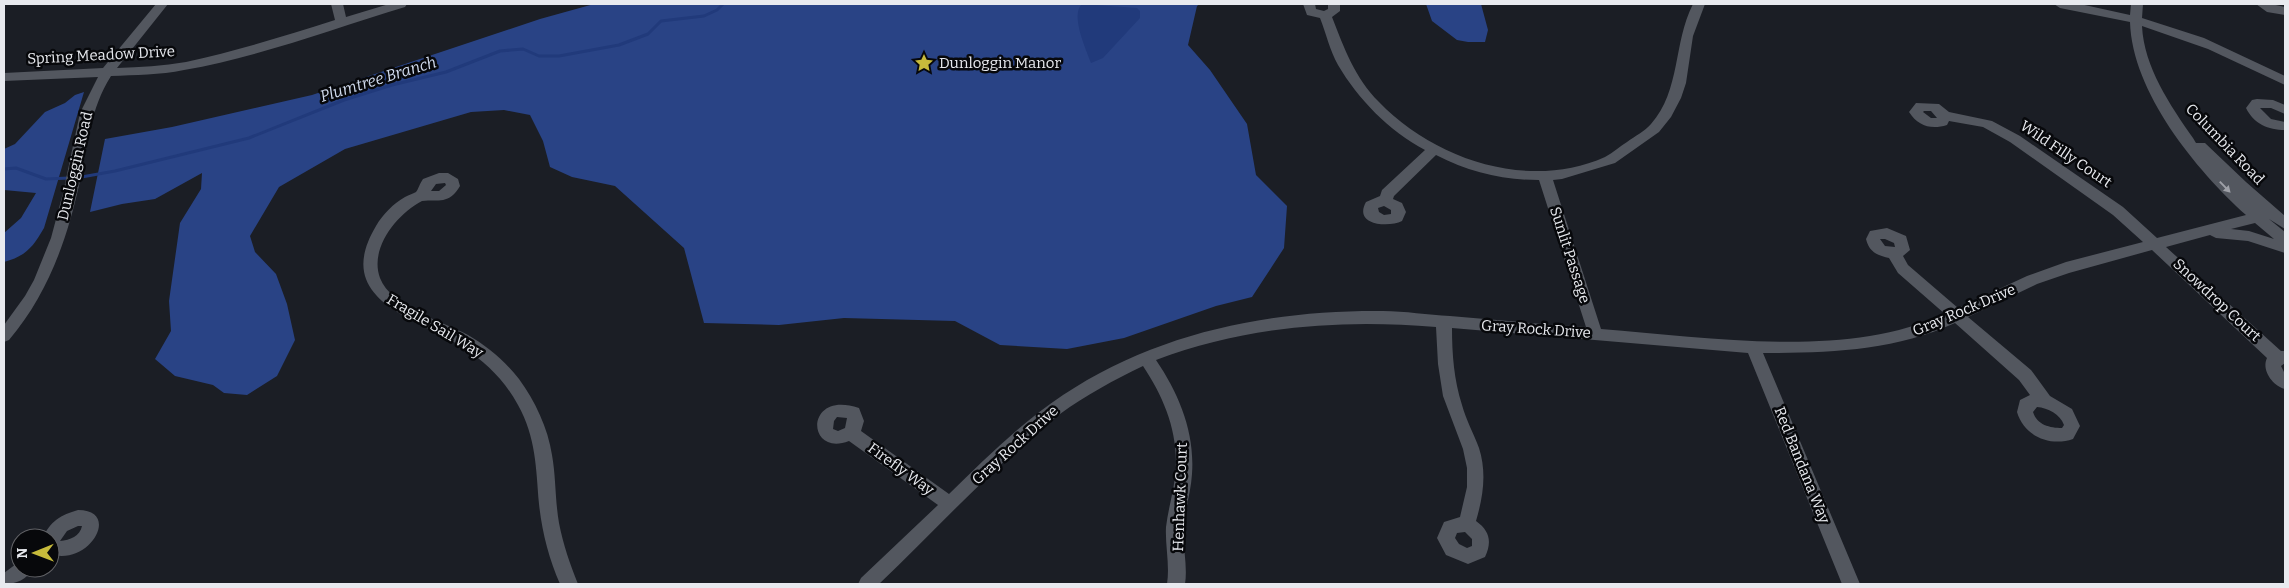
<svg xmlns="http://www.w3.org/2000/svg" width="2289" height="588" font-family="Bitter,serif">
	<rect width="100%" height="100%" fill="#1b1e25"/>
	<path fill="#294385" d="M594,4H1200L1197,6L1188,45L1210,70L1247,124L1256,175L1287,206L1284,248L1252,297L1216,306L1124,338L1067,349L1000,345L955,321L844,318L779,325L704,323L684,248L615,186L572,177L550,167L543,141L530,115L504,110L471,112L345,149L279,187L250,236L255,252L276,274L287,304L295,340L277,376L247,395L224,393L213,385L175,376L155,359L171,331L169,301L180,223L201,189L202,173L155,199L122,204L90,212L105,139L172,127L312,95L540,19Z
		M1426,4H1481L1488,30L1485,42H1468L1457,40L1432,21Z
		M84,92L44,228C33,247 26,256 4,262V233L21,218L36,193L4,190V149L15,144L45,112L65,103L75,95Z"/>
	<path fill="#213a7b" d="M1082,4L1137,8L1140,11V18L1103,58L1091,63C1086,49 1070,15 1082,4Z"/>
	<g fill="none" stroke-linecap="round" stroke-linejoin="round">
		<path stroke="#213a7b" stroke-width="3" d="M4,169L16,168L46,179L69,178
			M76,178L115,171L249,138L344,100L392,85L446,72L500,51L523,49L539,56H559L619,45L648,34L661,21L704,16L717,10L723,4"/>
		<path fill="#53575f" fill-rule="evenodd" d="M156,4H168L117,68C140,67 163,66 186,62C236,51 285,36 335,20L331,4H343L346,17L389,4H407L405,7C332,29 259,57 184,70C160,75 135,75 111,76C90,109 88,144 80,181C67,240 48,294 9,340L4,342V325L25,296L34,280L51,238L63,193L80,113L98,77L4,81V73L103,68Z
			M1303,4H1315L1316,9L1324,11L1328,9V4H1340V11L1332,17C1344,48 1355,78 1379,102C1435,160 1529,191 1605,157C1613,153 1620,146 1627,142C1635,136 1645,131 1651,124C1681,90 1673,43 1693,4H1705L1693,36L1686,83L1681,98L1671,117L1659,132L1615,163L1562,179L1553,180L1601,329C1709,337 1844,360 1945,314L1898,273L1889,258C1877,255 1869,252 1866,239L1870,231L1887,228L1906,236L1910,250L1903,256L1908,265L1958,308L2027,276L2066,262L2143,242L2113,215L2010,142L1983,127L1949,121L1947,125C1931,130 1918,126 1909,112L1916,103L1939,104L1949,112L1992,121L2020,136L2123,207L2157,238L2246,215C2196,170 2132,92 2130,22L2060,8L2054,4H2080L2130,15L2131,4H2143L2142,18L2204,38L2285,76V85L2208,49L2142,26C2144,67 2170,105 2193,138L2196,143H2205L2246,182L2285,216V229L2269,219L2285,232V253L2248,241L2216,238L2210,235L2166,247L2281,351H2285V363L2281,366L2285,374V389C2273,386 2261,370 2267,358L2152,250L2069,273L2037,284L1968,317L2031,370L2050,396L2072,409L2080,426L2073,439C2050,447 2024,436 2017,412L2020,400L2030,395L2019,380L1955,323C1894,351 1829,353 1763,353L1860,584H1842L1748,353L1452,328C1452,354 1454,380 1462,405C1466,420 1474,434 1479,448C1487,473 1483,497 1476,521C1490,531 1492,542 1485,557L1468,564L1446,555L1437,538L1444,522L1460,517L1467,487V468L1463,449L1443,396L1438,364L1436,327C1340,319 1247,326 1156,360C1179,394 1195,432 1192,474C1191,492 1185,509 1184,527C1182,546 1188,565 1185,584H1167C1170,565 1165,546 1166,527C1168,510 1173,494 1175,477C1180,436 1165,399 1143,366C1114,380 1086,395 1060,414C996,463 938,528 879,584H858L861,578L938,505L849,441C806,458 804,389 859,408L864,421L861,431L949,494C985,459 1021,423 1063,395C1158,332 1270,310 1383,311C1405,311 1428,315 1450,316C1495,320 1540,324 1586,327L1539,180C1502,180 1469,172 1436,155L1394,196L1393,199L1402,203L1406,212L1402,221C1388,228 1353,225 1366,202L1380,196L1382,190L1425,150C1389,131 1358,99 1338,65C1330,51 1326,33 1320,18L1307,15ZM1924,111H1931L1937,118H1931L1923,112ZM1384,206L1391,210V214L1384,215L1379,212L1378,208ZM2255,223L2274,239L2249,231L2231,229ZM1880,239H1885L1894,243L1895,247L1885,246ZM2037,407C2048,408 2060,414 2064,425L2062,428C2050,428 2037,425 2033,412ZM837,417L847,418L845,428L838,431L833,429L834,421ZM1465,532L1472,539V546L1467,548L1459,544L1455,538L1457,533Z
			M2256,4H2271L2285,7V15L2267,12Z
			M2257,99L2273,100L2285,105V114L2271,108H2260L2271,119L2285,122V130C2268,130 2254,124 2246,108L2252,100Z
			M439,173H448L458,179L460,186C449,205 439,199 422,201C397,214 369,248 380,278C391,307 442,321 468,335C487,346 505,361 519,379C535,401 548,428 552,455C556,477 555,500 559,523C563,544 570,564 578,584H560C549,559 542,532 539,504C536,468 536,437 518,405C505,381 486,362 464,348C417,318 331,301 376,226C383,214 393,204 405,197C408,195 413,194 416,192C418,190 420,183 423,179ZM445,183L446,185L439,191H431L436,184Z
			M78,510C122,510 89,567 50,554V538H43C50,521 61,515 78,510ZM78,526H82C80,536 70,540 60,541L67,531Z
			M20,561V568H33C27,580 16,584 4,584V573Z"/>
	</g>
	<defs><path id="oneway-solid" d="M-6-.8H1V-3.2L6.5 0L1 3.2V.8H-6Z" transform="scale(1.25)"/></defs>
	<use fill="#9ea0a7" href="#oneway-solid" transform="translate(2225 187) rotate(46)"/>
	<defs>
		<g id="sight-bare" transform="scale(1.5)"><path d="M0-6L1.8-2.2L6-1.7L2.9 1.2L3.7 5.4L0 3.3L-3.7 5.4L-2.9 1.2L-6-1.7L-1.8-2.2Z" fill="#c7bb3b" stroke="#07080b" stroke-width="2.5" paint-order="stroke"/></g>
	</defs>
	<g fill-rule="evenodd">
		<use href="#sight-bare" x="924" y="63"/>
	</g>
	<g text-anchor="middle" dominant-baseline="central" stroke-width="5" stroke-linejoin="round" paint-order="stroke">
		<g font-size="15" fill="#e8eaef" stroke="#07080b">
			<text transform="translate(101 55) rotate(-3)">Spring Meadow Drive</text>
			<text transform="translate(2225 144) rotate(46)">Columbia Road</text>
			<text transform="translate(2066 154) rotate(34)">Wild Filly Court</text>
			<text transform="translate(75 166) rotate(-77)">Dunloggin Road</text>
			<text transform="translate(1570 255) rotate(72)">Sunlit Passage</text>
			<text transform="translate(2217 300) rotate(43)">Snowdrop Court</text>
			<text transform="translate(1964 310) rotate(-23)">Gray Rock Drive</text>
			<text transform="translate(435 326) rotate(31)">Fragile Sail Way</text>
			<text transform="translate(1536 329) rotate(4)">Gray Rock Drive</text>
			<text transform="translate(1015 445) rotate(-42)">Gray Rock Drive</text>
			<text transform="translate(1802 465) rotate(68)">Red Bandana Way</text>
			<text transform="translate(901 469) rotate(36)">Firefly Way</text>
			<text transform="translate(1180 497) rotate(-88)">Henhawk Court</text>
		</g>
		<g font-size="15" fill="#e8eaef" stroke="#07080b" text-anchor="start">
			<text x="939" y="63">Dunloggin Manor</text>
		</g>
		<g font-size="16" font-style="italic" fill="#d0daed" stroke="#07080b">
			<text transform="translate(378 79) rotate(-17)">Plumtree Branch</text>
		</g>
	</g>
	<rect width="2289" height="588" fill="none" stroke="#e8eaef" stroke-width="10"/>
	<g transform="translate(35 553) rotate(269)"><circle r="24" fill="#07080b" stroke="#616266"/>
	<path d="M0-4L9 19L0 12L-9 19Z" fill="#c7bb3b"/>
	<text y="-8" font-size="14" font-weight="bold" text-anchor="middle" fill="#e8eaef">N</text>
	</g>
</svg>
